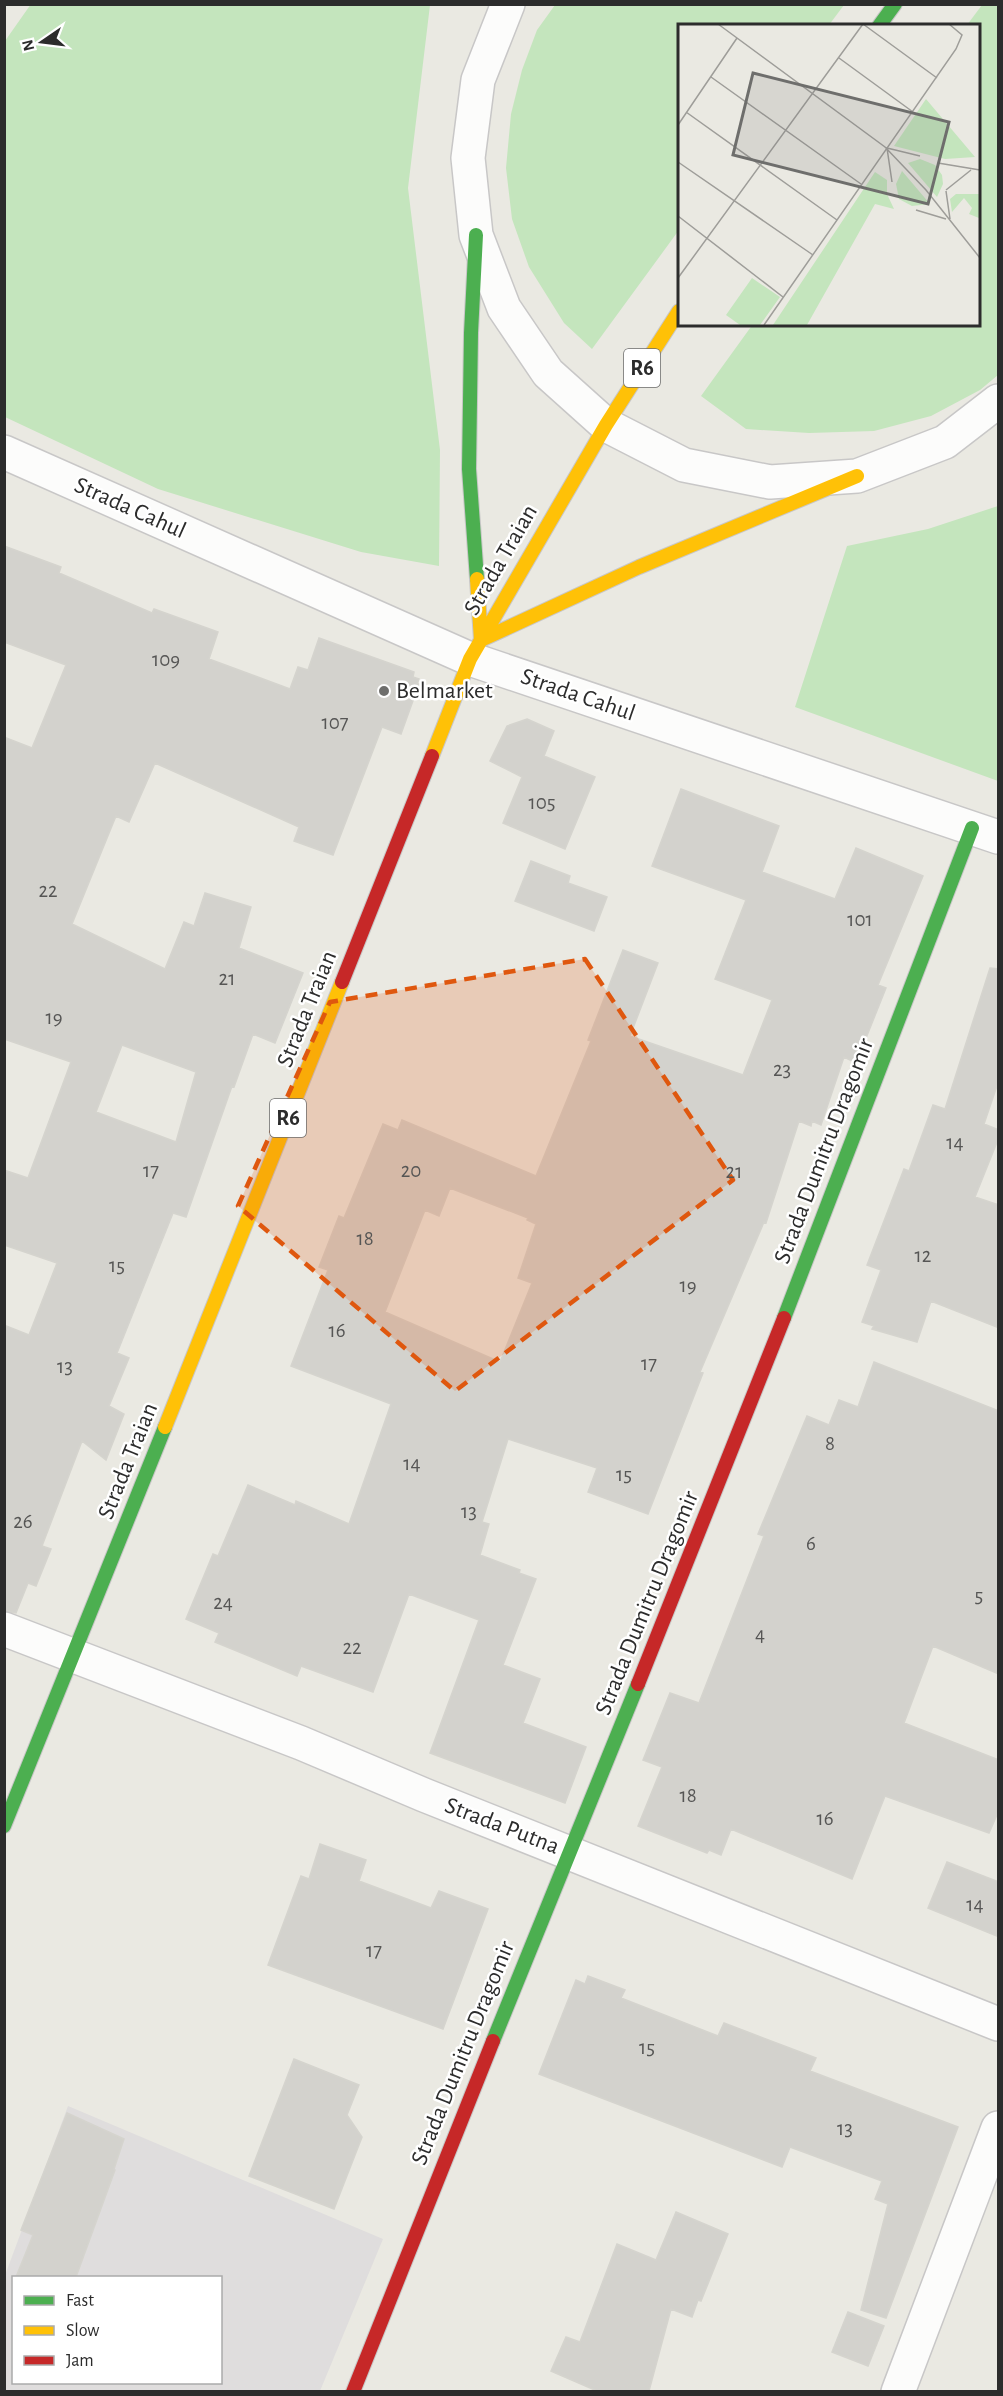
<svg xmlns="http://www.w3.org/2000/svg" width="1003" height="2396" font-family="'Alegreya Sans',sans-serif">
	<rect width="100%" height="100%" fill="#eae9e2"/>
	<path fill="#dfdddd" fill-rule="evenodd" d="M68,2106L383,2239L320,2391H5L4,2278ZM14,2278H220V2382H14Z"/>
	<path fill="#c4e5bd" d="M31,4L430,5L408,188L440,450L439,566L361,552L158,489L5,417V41Z
		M555,5H844L829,25L679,26V230L592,349L564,323L529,267L512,219L506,168L511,114L522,70L537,30Z
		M982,5H998V375L980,390L931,416L874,431L809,433L746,429L701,396L753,324H978V26L967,25Z
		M998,506V781L795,707L847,546L928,529Z"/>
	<path fill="#d3d2cd" stroke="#d5d4ce" stroke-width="1.5" fill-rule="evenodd" d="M4,546L61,567L59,573L152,613L154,609L218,632L209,659L290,689L298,667L308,670L319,638L414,672L413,677L419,679L417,684H419L401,734L382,727L333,855L294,841L299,827L155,763L129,822L116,816L72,924L165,969L184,922L194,926L205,893L251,907L239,948L303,973L275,1043L253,1034L234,1087L232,1086L186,1217L173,1213L117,1353L129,1358L109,1406L124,1414L106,1460L82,1441L42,1546L51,1549L36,1586L28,1583L16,1613L4,1611V1325L29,1335L57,1263L4,1245V1170L28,1178L71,1062L4,1039V737L32,748L66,665L4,642ZM122,1045L196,1072L176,1142L96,1112Z
		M527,719L554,731L544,756L595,777L565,849L503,823L522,777L490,761L507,726Z
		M681,789L779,826L762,872L835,899L856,848L923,876L878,985L886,988L856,1063L844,1057L821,1125L812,1121L811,1126L799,1121L766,1223L764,1222L700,1372L703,1373L648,1514L588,1492L597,1468L508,1439L482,1522L489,1524L480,1555L520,1570L519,1573L536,1579L503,1665L540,1679L523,1723L586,1747L565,1803L430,1753L479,1620L409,1594L373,1692L301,1666L297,1676L215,1642L219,1633L186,1619L213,1554L218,1556L248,1485L295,1505L296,1501L349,1524L391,1404L291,1366L328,1270L319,1267L339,1216L344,1218L383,1124L398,1130L402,1120L536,1176L591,1041L588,1040L623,950L658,963L630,1036L743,1075L772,1000L715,979L746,900L652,866ZM450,1188L528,1218L527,1220L536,1224L518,1278L532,1283L500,1362L385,1312L425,1210L439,1216Z
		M531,861L570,876L568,883L607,897L594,931L515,901Z
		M990,968L999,969V1080L984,1124L999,1130V1137L975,1197L999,1205V1328L931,1301L917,1342L872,1329L874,1326L862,1322L881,1270L867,1265L904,1169L909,1171L933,1105L945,1109Z
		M874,1362L999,1411V1674L933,1646L904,1723L999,1760V1810L989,1833L885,1796L852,1879L731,1829L721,1855L709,1850L707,1853L638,1826L662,1767L643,1760L670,1693L699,1703L764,1536L758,1534L807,1416L829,1425L839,1400L858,1407Z
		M320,1844L366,1860L359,1881L431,1908L439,1891L488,1909L443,2029L268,1965L301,1876L309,1879Z
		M947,1862L999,1882V1937L928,1908Z
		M588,1976L625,1990L621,1998L718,2036L724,2023L816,2058L810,2071L958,2127L886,2318L861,2310L888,2204L875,2199L882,2181L790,2147L782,2167L539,2074L576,1980L585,1984Z
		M294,2059L359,2085L347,2115L362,2137L334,2209L249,2176Z
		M67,2113L124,2139L114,2169L115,2170L76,2277H16L33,2235L21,2230Z
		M676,2212L728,2234L701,2301L698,2300L692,2317L671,2309L649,2391H597L551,2371L566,2337L580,2342L617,2244L656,2260Z
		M848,2312L884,2326L868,2366L832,2352Z"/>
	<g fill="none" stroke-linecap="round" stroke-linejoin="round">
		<g stroke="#c8c7c7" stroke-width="36">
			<path id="street" d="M508,4L478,80L468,158L476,235L504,308L548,373L606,425L684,465L770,482L857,476L945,442L998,401
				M4,452L470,659L998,837
				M4,1629L301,1743L424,1795L998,2024
				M898,2392L998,2128"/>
		</g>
		<g stroke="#c8c7c7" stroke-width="16">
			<path id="fast" d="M879,26L895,4
				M476,235L471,333L469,469L477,579
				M784,1318L972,828
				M4,1826L165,1427
				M493,2041L638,1684"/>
		</g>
		<g stroke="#c8c7c7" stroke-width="16">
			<path id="slow" d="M477,579L481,640L639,567L857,476
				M432,756L470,659L606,425L679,311
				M165,1427L342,982"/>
		</g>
		<g stroke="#c8c7c7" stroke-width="16">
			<path id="jam" d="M342,982L432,756
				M638,1684L784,1318
				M353,2392L493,2041"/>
		</g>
		<use href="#street" stroke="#fcfcfb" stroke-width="33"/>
		<use href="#fast" stroke="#4caf50" stroke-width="14"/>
		<use href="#slow" stroke="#ffc107" stroke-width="14"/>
		<use href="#jam" stroke="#c62828" stroke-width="14"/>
	</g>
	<path fill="#df570e" fill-opacity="0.2" stroke="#df570e" stroke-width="4.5" stroke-dasharray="12 8" stroke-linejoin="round" d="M585,959L733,1180L455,1391L238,1206L330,1002Z"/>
	<circle fill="#6e6e6c" stroke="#fff" stroke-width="2" cx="384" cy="691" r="6"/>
	<g text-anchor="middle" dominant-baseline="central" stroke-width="5" stroke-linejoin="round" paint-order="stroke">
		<g font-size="21" fill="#565655">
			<text x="166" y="659">109</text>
			<text x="335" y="722">107</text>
			<text x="542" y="802">105</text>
			<text x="48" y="890">22</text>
			<text x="860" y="919">101</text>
			<text x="227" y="978">21</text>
			<text x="54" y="1017">19</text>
			<text x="782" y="1069">23</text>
			<text x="955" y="1142">14</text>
			<text x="151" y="1170">17</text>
			<text x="411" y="1170">20</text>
			<text x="734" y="1171">21</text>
			<text x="365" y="1238">18</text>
			<text x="923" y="1255">12</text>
			<text x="117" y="1265">15</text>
			<text x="688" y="1285">19</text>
			<text x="337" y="1330">16</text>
			<text x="649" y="1363">17</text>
			<text x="65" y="1366">13</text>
			<text x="830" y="1443">8</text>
			<text x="412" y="1463">14</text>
			<text x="624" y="1474">15</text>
			<text x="469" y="1511">13</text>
			<text x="23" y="1521">26</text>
			<text x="811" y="1543">6</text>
			<text x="979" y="1595">5</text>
			<text x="223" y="1602">24</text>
			<text x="760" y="1634">4</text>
			<text x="352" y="1647">22</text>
			<text x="688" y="1795">18</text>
			<text x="825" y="1818">16</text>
			<text x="975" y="1904">14</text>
			<text x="374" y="1950">17</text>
			<text x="647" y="2047">15</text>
			<text x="845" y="2128">13</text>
		</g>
		<g fill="#fff" stroke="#6b6b6b" stroke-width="1.5">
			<rect x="624" y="349" width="36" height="38" rx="4.5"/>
			<rect x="270" y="1099" width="36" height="38" rx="4.5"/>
		</g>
		<g font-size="22" font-weight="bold" fill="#2c2c2c">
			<text x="642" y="368">R6</text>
			<text x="288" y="1118">R6</text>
		</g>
		<g font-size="24" fill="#2c2c2c" stroke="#fff">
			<text transform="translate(130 508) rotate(24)">Strada Cahul</text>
			<text transform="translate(501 560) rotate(-60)">Strada Trаian</text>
			<text transform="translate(578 695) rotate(19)">Strada Cahul</text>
			<text transform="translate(307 1009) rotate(-68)">Strada Trаian</text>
			<text transform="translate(824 1151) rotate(-69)">Strada Dumitru Dragomir</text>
			<text transform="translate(128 1461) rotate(-68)">Strada Trаian</text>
			<text transform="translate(647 1603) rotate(-68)">Strada Dumitru Dragomir</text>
			<text transform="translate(502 1826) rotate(21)">Strada Putna</text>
			<text transform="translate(463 2053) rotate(-68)">Strada Dumitru Dragomir</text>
		</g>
		<g font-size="24" fill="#2c2c2c" stroke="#fff" text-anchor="start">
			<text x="396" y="691">Belmarket</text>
		</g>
	</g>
	<g transform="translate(678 24)">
		<rect width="302" height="302" fill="#eae9e2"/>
		<path d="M248,75L297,133L267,135L216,122ZM242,135L257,141L264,151L265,160L259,173L230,139ZM224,147L252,180L234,182L221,175L218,160ZM197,148L209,156V170L216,185L197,180L129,301H95ZM278,170H301V194L291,190L294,184L286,174L274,188L272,175ZM74,254L102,273L82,301H62L48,291Z" fill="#c4e5bd"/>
		<path fill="none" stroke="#9e9d99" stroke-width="1.5" d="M40,0L207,123L248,166L302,234M185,0L259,54M161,34L235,88M33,53L183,160M8,88L159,196M0,101L59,14M0,138L135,231M260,139L302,146M214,158L209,124L242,132M268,166L293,146M268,167L272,195M238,186L268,195M0,192L105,273M0,254L185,0M86,301L278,25L284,11L271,0"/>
		<path fill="#6e6e6c" fill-opacity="0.15" stroke="#6e6e6c" stroke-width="3" d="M75,49L271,98L250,180L55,131Z"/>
		<rect width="302" height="302" fill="none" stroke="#2c2c2c" stroke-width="3"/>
	</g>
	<rect width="1003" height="2396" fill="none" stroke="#2c2c2c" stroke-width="12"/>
	<rect x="12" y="2276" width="210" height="108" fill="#ffffff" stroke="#ababab" stroke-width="1.5"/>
	<rect x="24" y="2296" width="30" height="9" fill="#4caf50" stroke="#ababab" stroke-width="1.5"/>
	<text x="66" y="2306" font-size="18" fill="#2c2c2c">Fast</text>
	<rect x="24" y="2326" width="30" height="9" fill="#ffc107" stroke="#ababab" stroke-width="1.5"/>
	<text x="66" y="2336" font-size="18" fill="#2c2c2c">Slow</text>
	<rect x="24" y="2356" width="30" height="9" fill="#c62828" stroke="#ababab" stroke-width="1.5"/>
	<text x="66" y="2366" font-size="18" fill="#2c2c2c">Jam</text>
	<g transform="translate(42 42) rotate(256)" stroke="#ffffff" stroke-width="4.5" paint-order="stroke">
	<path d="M0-4.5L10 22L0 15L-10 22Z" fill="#2c2c2c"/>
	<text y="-9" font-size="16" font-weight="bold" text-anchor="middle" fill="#2c2c2c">N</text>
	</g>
</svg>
